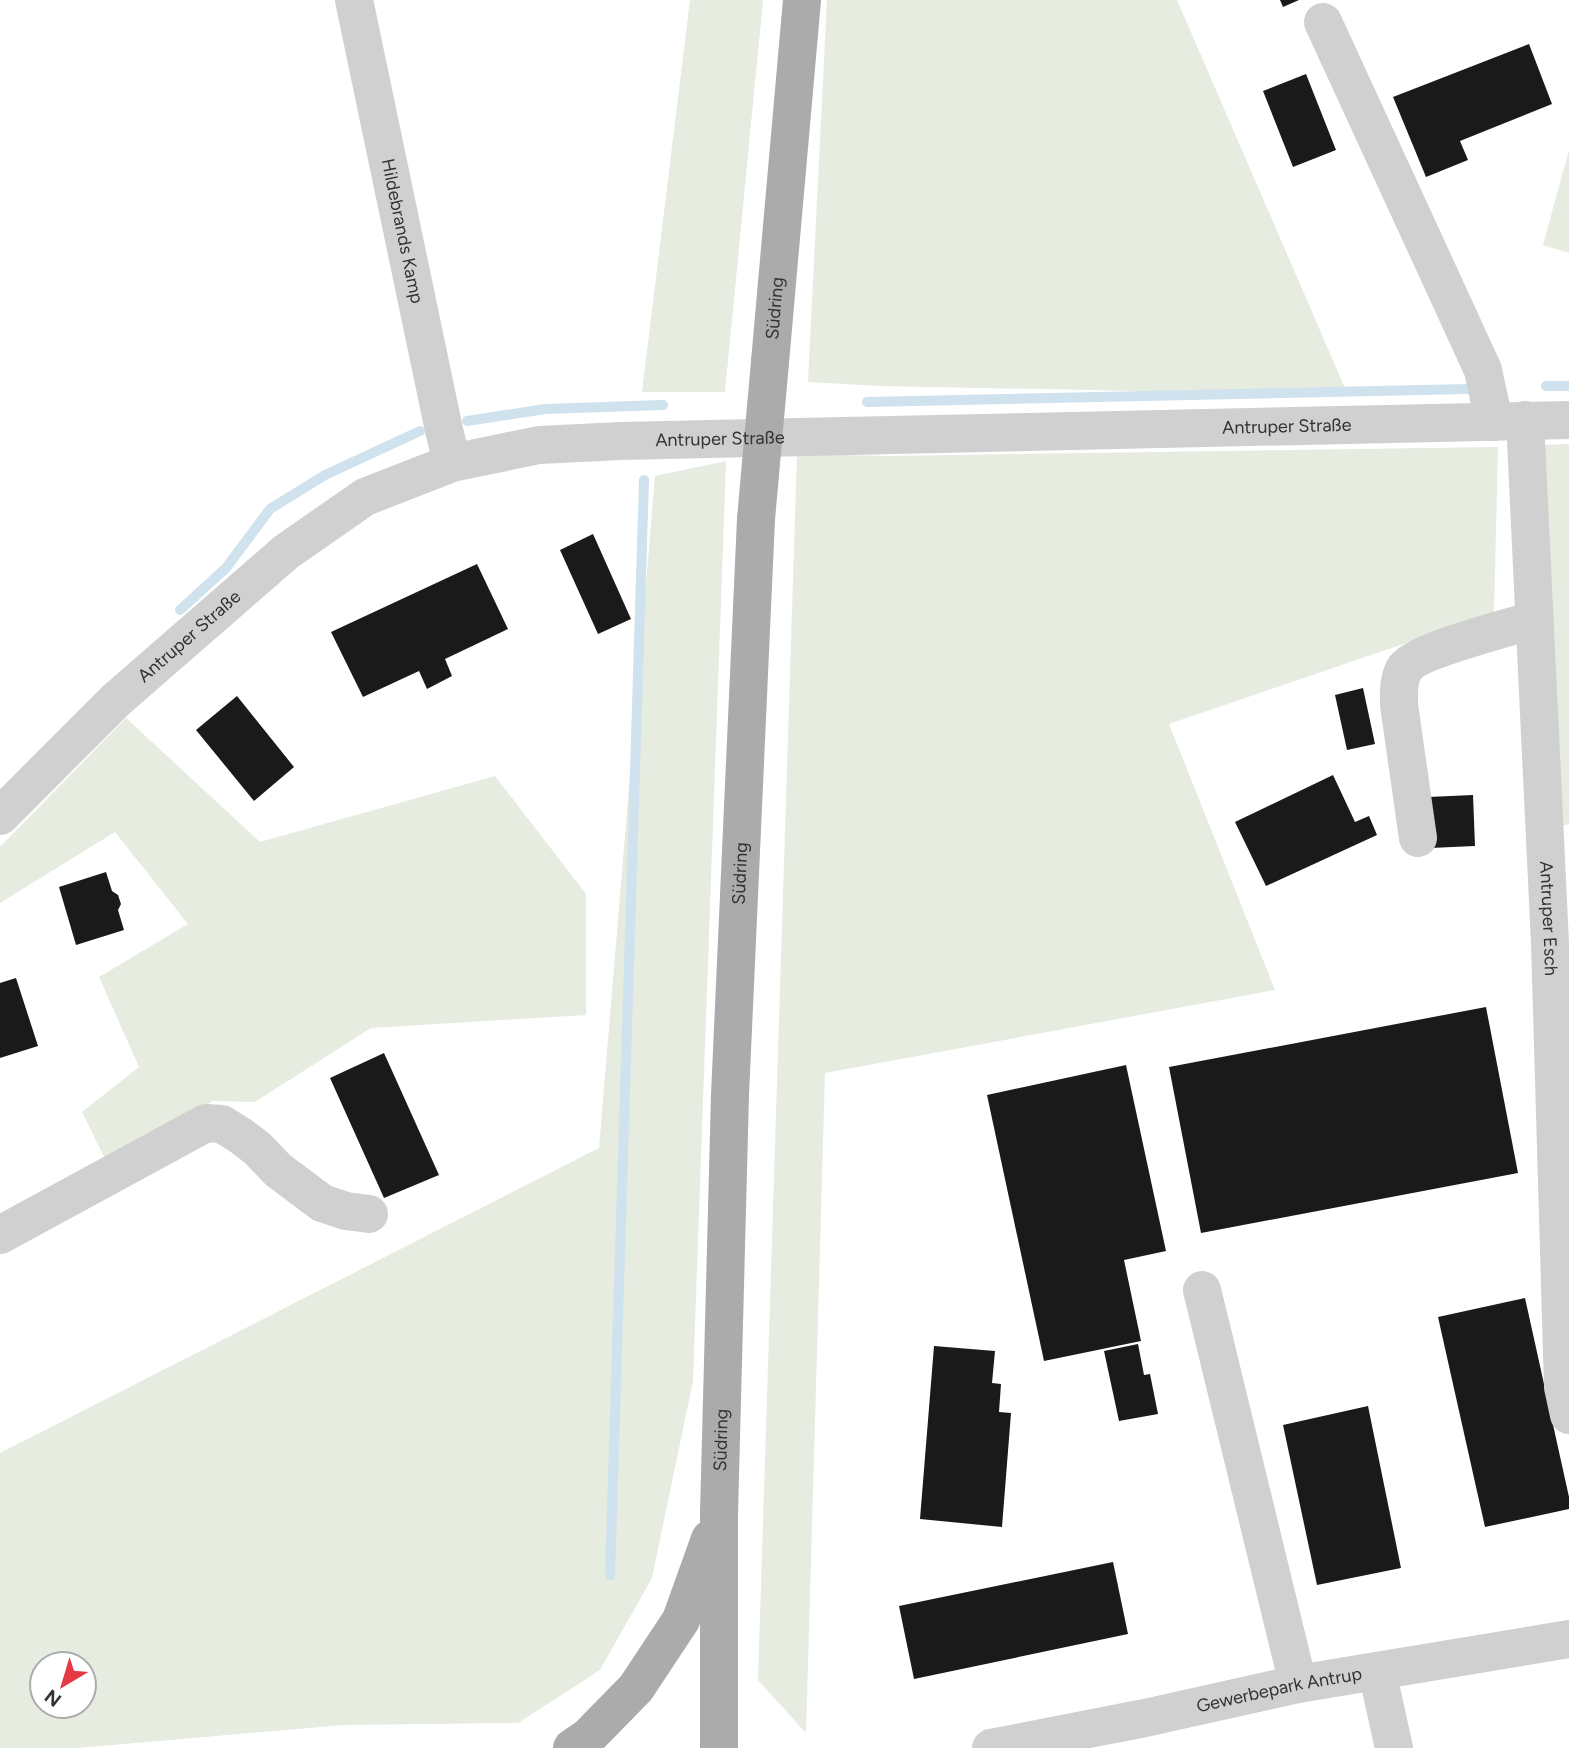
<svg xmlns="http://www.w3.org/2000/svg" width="1569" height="1748" font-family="Figtree,sans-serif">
	<rect width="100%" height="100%" fill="#fff"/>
	<path fill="#e6ecdf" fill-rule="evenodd" d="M690,0H763L725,392H642Z
		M827,0H1177L1348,395L880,386L808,382Z
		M1569,150V253L1543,245Z
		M1569,444V824L1558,827L1542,445Z
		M1498,447L1494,613L1169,724L1275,990L825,1073L806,1733L758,1680L797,454L888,456Z
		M726,461L693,1381L652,1578L600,1670L518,1723L344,1725L78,1748H0V1453L599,1148L655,476ZM42,1664H84V1706H42Z
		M126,718L260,842L495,776L586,894V1015L371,1028L255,1102L213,1101L106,1161L82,1112L139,1067L99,977L188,924L115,832L0,903V847Z"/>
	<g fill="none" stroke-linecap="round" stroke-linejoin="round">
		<path stroke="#cfe2ee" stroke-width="10" d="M1546,386H1569
			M867,402L1469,389
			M467,421L545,409L663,405
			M180,610L226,568L270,509L325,475L420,431
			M610,1575L644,480"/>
	</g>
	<path fill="#1a1a1a" d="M1280,0H1299L1283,7Z
		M1529,44L1552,104L1460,141L1468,160L1426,177L1393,97Z
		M1306,74L1336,150L1293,167L1263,91Z
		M593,534L631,619L598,634L560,550Z
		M477,564L508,629L445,659L452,676L427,689L419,671L363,697L331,632Z
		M1363,688L1375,744L1347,750L1335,695Z
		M237,696L294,767L254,801L196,730Z
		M1333,775L1355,822L1369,816L1377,835L1266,886L1235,822Z
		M1473,795L1475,846L1430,848L1428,797Z
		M106,872L112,891L118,895L121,904L118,910L124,930L76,945L59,887Z
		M16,978L38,1046L0,1058V983Z
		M1486,1007L1518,1173L1201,1233L1169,1067Z
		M384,1053L439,1175L384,1198L330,1078Z
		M1126,1065L1166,1251L1124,1260L1141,1341L1044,1361L987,1095Z
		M1525,1298L1569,1497V1509L1485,1527L1438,1317Z
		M1138,1344L1144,1375L1150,1374L1158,1414L1119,1421L1104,1351Z
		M934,1346L995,1351L992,1383L1001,1384L999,1412L1011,1413L1002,1527L920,1519Z
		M1368,1406L1401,1568L1317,1585L1283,1425Z
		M1113,1562L1128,1634L914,1679L899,1606Z"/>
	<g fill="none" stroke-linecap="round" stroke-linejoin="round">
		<g stroke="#d0d0d0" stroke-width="38">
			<path id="s1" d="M354,0L444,430L452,463"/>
			<path d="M1323,22L1483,370L1494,422"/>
			<path id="s2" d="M1525,420L1550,943L1563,1387L1569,1415"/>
			<path id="s3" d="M0,816L116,700L286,552L365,497L452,463L539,445L621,441L1569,420"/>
			<path d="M1418,838L1399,705C1399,694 1398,678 1405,668C1417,651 1510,627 1534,620"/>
			<path d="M0,1235L206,1123L222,1124L241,1136L258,1149L278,1170L322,1203L346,1211L369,1214"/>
			<path d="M1202,1290L1298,1684"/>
			<path d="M1377,1671L1394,1748"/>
			<path id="s4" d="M991,1748L1145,1718L1298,1684L1569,1639"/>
		</g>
		<g stroke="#ababab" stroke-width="38">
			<path id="s5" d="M770,362L802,0"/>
			<path d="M572,1748L588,1737L636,1688L681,1620L710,1539"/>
			<path id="s6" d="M719,1748V1514L730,1095L756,519"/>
		</g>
		<path stroke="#ababab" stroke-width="38" d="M756,519L770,362"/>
	</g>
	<g text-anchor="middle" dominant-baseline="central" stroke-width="7" stroke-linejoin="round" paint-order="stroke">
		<g font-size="18" fill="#333" stroke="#fff">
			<text stroke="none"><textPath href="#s1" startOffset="236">Hildebrands Kamp</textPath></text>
			<text stroke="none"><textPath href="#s5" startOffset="54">Südring</textPath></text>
			<text stroke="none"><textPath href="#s3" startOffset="1416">Antruper Straße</textPath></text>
			<text stroke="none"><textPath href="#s3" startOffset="849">Antruper Straße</textPath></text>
			<text stroke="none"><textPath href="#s3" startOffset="261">Antruper Straße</textPath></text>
			<text stroke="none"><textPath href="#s6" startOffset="875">Südring</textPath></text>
			<text stroke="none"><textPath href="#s2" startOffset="499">Antruper Esch</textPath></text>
			<text stroke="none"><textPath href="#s6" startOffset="308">Südring</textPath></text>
			<text stroke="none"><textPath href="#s4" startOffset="294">Gewerbepark Antrup</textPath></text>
		</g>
	</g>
	<g transform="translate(63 1685) rotate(218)"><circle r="33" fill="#ffffff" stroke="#adadad" stroke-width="2"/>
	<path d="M0-5L12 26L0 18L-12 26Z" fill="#e63946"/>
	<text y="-10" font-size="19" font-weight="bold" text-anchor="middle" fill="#333333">N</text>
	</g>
</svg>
